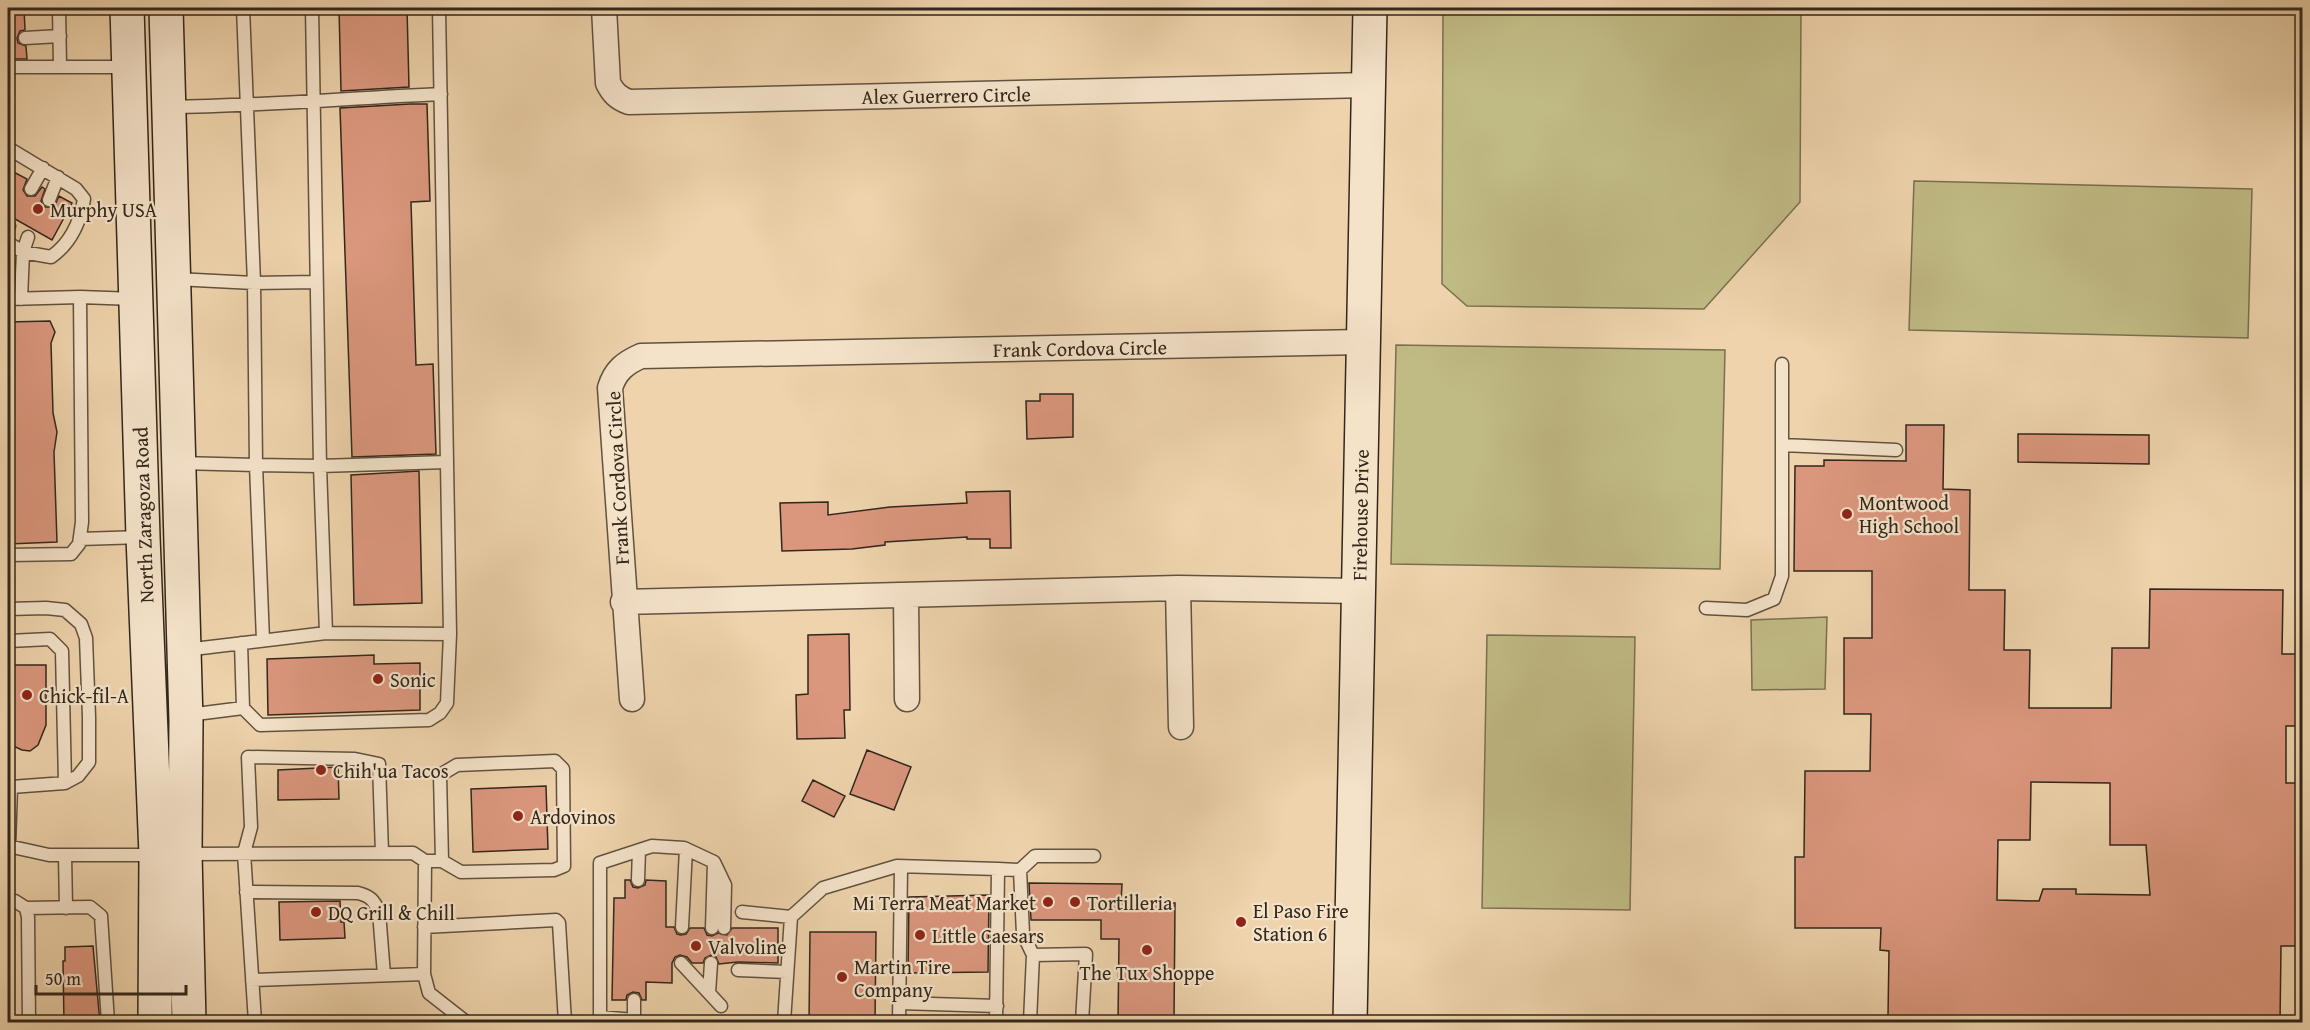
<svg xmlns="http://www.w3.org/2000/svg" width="2310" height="1030" font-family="'Gentium Book Plus',serif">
	<rect width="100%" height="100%" fill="#eed3ac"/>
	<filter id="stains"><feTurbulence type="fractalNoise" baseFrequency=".00333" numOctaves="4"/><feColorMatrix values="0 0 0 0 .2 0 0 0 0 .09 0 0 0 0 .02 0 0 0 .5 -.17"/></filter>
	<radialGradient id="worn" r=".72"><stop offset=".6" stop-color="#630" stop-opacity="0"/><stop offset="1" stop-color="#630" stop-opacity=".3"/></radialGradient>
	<path fill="#c0ba84" stroke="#797050" stroke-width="1.5" d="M1443,8H1801L1800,202L1704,309L1467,306L1442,284Z
		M1914,181L2252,189L2248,338L1909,330Z
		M1396,345L1725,350L1720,569L1391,564Z
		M1827,617L1825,689L1752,690L1751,620Z
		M1487,635L1635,637L1630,910L1482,908Z"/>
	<path fill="#db977e" stroke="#32271b" stroke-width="1.5" fill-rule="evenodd" d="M8,8H24L25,30L20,31L17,38L18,43L26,46L27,59H8Z
		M339,8H407L409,87L341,91Z
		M410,104H427L430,201L411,202L416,365L433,364L436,454L352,457L340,108Z
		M8,169L27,179L23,190L27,196H35L42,187L45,189L41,201L45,207H54L59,196L72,203L52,240L8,215Z
		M50,321L55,332L51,343L53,413L57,432L54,452L57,542L8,544V322Z
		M1040,394H1073V437L1027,439L1026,401H1040Z
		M1906,425H1944L1943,489L1970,490L1969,590H2005L2004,650H2030L2029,708H2111L2112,648H2149L2150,589L2283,590L2282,654H2302V726H2286V783H2302V946H2281L2280,1023H2150V1020L1888,1016L1889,951L1880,950L1881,928H1795V857H1804L1805,771H1870L1871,714H1844V638H1872V571H1794L1795,466H1824V460L1906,461ZM2031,782L2110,783V845H2146L2150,895L2076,894V889H2043L2039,901L1997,900L1998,840H2030Z
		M2018,434L2149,435V464L2018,462Z
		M419,471L422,603L354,605L351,475Z
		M1010,491L1011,548H990V539H967V537L885,542V545L852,549L782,551L780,503L828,502V515L890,507L967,503L966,492Z
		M849,634L850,710H844L845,738L797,739L796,695L808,694V635Z
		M374,655V664L420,663V710L268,715L267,659Z
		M8,665H46V725L38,745L30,751L22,750L11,745L8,737Z
		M867,750L911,767L894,810L850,794Z
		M338,767L339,799L278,800V770Z
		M813,780L845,796L834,817L802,801Z
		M546,786L548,849L473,852L471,789Z
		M625,880H630L633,887L638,888L645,885L646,880L666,881V927H674L677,934L681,935L686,934L690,928H704L707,935L712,936L718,933L727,935L732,928H778V963L738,962L719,964L716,957L711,955L705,958L703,963H692L687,957L680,955L675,957L672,963V983L646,982V1000H642L639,993L633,992L627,995L626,1000H612L614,898H625Z
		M1029,883L1122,884L1121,903H1175L1174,1023H1118L1119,939H1101V920H1031Z
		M989,895L988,972L908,973L909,897Z
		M340,901L341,922H344L345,938L280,940L279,902Z
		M810,932H876L875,1023H809Z
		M93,946L100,1023H64L63,961H65V947Z"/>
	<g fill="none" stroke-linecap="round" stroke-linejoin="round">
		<g stroke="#61523f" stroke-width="15">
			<path id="lane" d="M59,8L60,67
				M439,8L450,634
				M25,38L60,36
				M8,67H126
				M170,107C260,106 350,98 441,94
				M8,148L76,189L84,199C80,223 71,243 51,257L23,252L8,243
				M31,189L43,168
				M49,200L58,177
				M8,229L9,226
				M176,279L254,283L316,282
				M8,299L80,297L135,299
				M21,299L23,252L28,237
				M1782,445L1896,450
				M180,463L256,465L254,283L243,8
				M80,539L142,537
				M8,555L71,554L79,544L82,522L80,297
				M1706,608L1747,610L1774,599L1782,576V364
				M8,609L46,608L65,610L81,624L86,638L89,717V762L78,776L65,783L11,787L8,785
				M326,633L320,466L447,462
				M263,640L256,465L320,466L312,8
				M8,643L9,641L50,639L62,651L65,783
				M241,643L243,708
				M185,650L326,633L450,634L447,703L440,713L429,720L260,725L243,708L188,715
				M8,846L49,855H156
				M9,846L11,787
				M185,854L413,853L425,861L424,974L429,993L466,1022
				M65,855L66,908
				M425,861H442L461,872L554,870L564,866L563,769L555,761L457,765L440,775L442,861
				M1020,870L1035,856H1094
				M638,880L639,850
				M246,892L358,893C370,896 374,900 379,912L384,975
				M8,901H15L26,908L28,917L29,1022
				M26,908L90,907L101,916L108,1022
				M742,912L791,917
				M424,927L556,920L559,923L565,1022
				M682,927L686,849
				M712,928L714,863
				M681,963L721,1006
				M738,970L787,972
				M252,980L424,974
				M709,993L711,963
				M899,1003L997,1006
				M600,1017L634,1020L637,1022
				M255,1022L244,853L251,827L248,757L355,759L379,764L382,853
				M600,1022V863L652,846L684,848L714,862L725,885L724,928
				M634,1022V1000
				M784,1022L791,917L823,888L897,866L998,869
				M899,1022L901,867
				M996,1022L998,869L1020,870L1023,934L1033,955
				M1030,1022L1033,955L1086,954L1082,1022"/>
		</g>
		<g stroke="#61523f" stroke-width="27">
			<path id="street" d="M604,8L608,83C613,93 618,98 629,102L1368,85
				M1178,588L1181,727
				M906,595L907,699
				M623,602L1178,588L1358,591
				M632,699L610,388C615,371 625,363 641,356L1363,342"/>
		</g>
		<g stroke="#32271b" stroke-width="36">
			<path id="secondary" d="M127,8L143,537L156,855L155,1022
				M166,8L186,721L185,854L189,1022
				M1350,1022L1370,8"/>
		</g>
		<use href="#lane" stroke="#f4e2c9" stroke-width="12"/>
		<use href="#street" stroke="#f4e2c9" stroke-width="24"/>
		<use href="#secondary" stroke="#f4e2c9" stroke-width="33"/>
	</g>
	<g fill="#8f2418" stroke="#f4e2c9" stroke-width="2">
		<circle cx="38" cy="209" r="6"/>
		<circle cx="1847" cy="514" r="6"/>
		<circle cx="378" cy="679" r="6"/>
		<circle cx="27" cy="695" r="6"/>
		<circle cx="321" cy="770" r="6"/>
		<circle cx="518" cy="816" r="6"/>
		<circle cx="1048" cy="902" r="6"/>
		<circle cx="1075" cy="902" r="6"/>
		<circle cx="316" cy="912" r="6"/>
		<circle cx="1241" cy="922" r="6"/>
		<circle cx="920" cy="935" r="6"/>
		<circle cx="696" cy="946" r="6"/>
		<circle cx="1147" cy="950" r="6"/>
		<circle cx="842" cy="977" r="6"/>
	</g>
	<g text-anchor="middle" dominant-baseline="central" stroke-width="4.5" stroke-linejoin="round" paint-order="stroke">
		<g font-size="20" fill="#32271b" stroke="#f4e2c9">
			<text transform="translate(946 95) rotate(-1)">Alex Guerrero Circle</text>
			<text transform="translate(1080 348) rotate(-1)">Frank Cordova Circle</text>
			<text transform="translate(617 478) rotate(-93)">Frank Cordova Circle</text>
			<text transform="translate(143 515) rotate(-92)">North Zaragoza Road</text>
			<text transform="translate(1360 515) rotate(-89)">Firehouse Drive</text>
		</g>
		<g font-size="20" fill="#32271b" stroke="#f4e2c9" text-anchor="start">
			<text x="50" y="209">Murphy USA</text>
			<text x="1859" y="502">Montwood<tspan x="1859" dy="23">High School</tspan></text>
			<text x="390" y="679">Sonic</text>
			<text x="39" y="695">Chick-fil-A</text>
			<text x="333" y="770">Chih'ua Tacos</text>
			<text x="530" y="816">Ardovinos</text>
			<text x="1036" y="902" text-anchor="end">Mi Terra Meat Market</text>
			<text x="1087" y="902">Tortilleria</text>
			<text x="1253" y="910">El Paso Fire<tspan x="1253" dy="23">Station 6</tspan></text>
			<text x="328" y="912">DQ Grill &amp; Chill</text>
			<text x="932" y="935">Little Caesars</text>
			<text x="708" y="946">Valvoline</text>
			<text x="854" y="966">Martin Tire<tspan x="854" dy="23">Company</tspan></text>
			<text x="1147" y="972" text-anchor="middle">The Tux Shoppe</text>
		</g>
	</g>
	<rect width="2310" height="1030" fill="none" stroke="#eed3ac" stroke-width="30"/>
	<rect x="9" y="9" width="2292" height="1012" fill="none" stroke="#32271b" stroke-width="3"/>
	<rect x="15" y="15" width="2280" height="1000" fill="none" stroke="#32271b" stroke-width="1.5"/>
	<path d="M36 985v9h150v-9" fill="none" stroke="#32271b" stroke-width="3"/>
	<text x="45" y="985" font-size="18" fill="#32271b" stroke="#f4e2c9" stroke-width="4.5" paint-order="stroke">50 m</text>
	<rect width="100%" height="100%" filter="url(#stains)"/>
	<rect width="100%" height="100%" fill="url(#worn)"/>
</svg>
